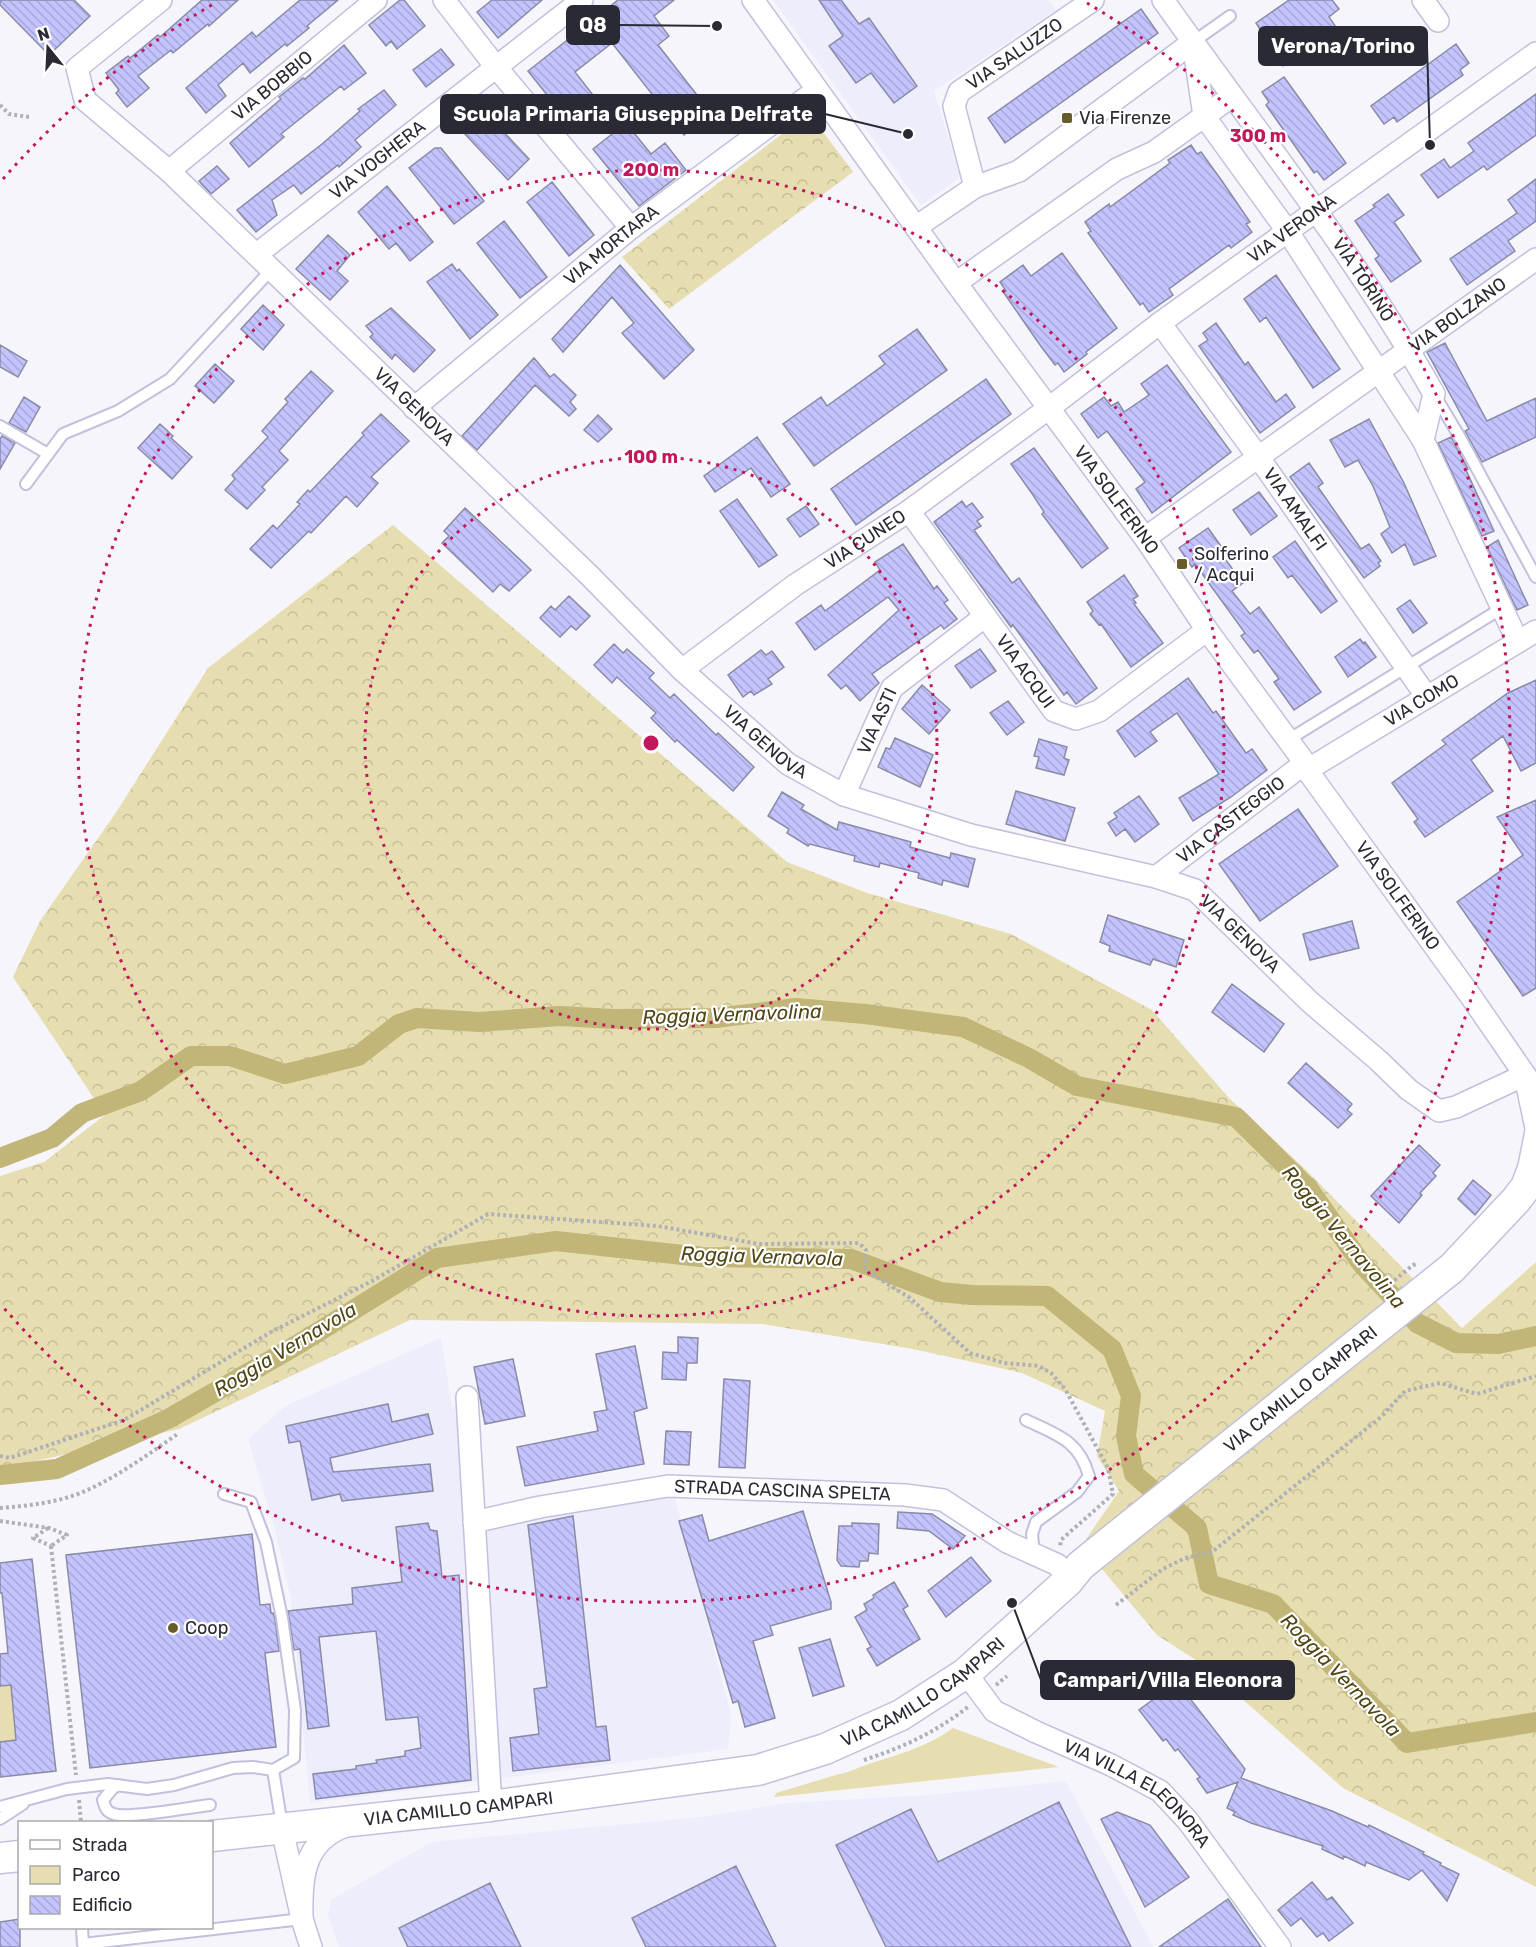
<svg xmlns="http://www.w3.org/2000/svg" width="1536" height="1947" font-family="Rubik,sans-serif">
	<defs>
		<pattern id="forest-crowns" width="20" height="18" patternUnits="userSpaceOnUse" patternTransform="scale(1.5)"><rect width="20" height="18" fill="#e6deb1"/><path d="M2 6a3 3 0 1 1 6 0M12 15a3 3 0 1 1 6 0" fill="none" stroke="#c5bf99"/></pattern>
		<pattern id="building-back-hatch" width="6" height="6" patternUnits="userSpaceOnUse" patternTransform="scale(1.5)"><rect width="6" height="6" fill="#c3c3fe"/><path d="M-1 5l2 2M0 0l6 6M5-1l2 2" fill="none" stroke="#a8a8da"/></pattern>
	</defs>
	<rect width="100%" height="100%" fill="#f5f5fb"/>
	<path fill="#ededfc" d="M773,0H1048L1056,10L934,91L960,177L921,205Z
		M441,1338L452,1407L475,1403L487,1531L661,1494L674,1495L731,1715L728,1749L310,1803L291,1598L275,1530L248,1439L287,1405Z
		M1066,1781L1153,1947H339L328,1915L331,1900L432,1842L701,1817L786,1803L930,1795Z"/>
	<path fill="#e6deb1" d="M11,1685L16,1740L0,1742V1686Z
		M953,1728L1059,1767L774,1797L776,1793L839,1774C849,1773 856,1768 866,1765C896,1755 927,1747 953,1728Z"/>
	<path fill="url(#forest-crowns)" d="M809,113L853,172L669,309L622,257Z
		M393,525L787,862L867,893L1011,934L1152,1010L1229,1098L1307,1171L1462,1328L1536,1262V1887L1343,1788L1205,1666L1157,1635L1082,1545L1119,1491L1097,1456L1105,1411L1022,1373L913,1349L762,1324L410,1320L179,1429L0,1469V1176L44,1162L105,1115L13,977L40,921L115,814L208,668Z"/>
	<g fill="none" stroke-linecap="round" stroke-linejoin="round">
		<path stroke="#c1b577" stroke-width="20" d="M0,1158L52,1138L82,1113L141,1091L191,1056H230L285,1074L358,1056L399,1024L417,1018L479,1022L560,1016L613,1019L716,1018L796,1008L865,1014L963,1027L1029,1058L1077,1086L1236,1117L1308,1188L1361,1263L1417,1323L1456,1343L1498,1344L1536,1336
			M0,1475L57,1469L168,1419L297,1345L437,1258L556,1241L701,1257L851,1259L940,1292L972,1295L1047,1296L1112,1349L1131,1396L1126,1436L1134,1474L1197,1528L1209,1584L1273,1604L1407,1743L1536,1722"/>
	</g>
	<path fill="url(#building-back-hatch)" stroke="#8a8ba6" stroke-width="1.5" d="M0,0H74L90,16L49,55L0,5Z
		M202,0H238L209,26L208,24L173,53L171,50L138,76L149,88L127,107L116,93L119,90L106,73L128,56L130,58L158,35L160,37Z
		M300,0H338L307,26L309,28L287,46L285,44L250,73L243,63L218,85L226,96L206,113L186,88L252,32L256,37Z
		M400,0H404L425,26L397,49L391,41L386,46L369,25Z
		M492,0H542L498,38L477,12Z
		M618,0H674L654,16L669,36L658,45L708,109L694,120L698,124L684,135L612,43L575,72L600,104L572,126L528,71Z
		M819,0H841L859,24L869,18L917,86L894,103L871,73L856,83L829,46L843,36Z
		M1289,0H1332L1339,9L1329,17L1346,42L1327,55L1316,40L1283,66L1256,23Z
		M1141,9L1158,33L1005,143L988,118Z
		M1456,44L1469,63L1460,70L1463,75L1397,122L1394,117L1384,124L1371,106Z
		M344,45L366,73L344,90L341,86L281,134L284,137L249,167L230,143L281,99L279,97L303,78L305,79Z
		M441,49L454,65L426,87L413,70Z
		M1284,77L1346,163L1324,180L1317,171L1314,173L1266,105L1269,102L1262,92Z
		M384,90L396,105L355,140L361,147L339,167L338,165L301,194L294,185L272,200L277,215L256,232L237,210L322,144L360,111L358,109Z
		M1536,94V135L1487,170L1484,166L1438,198L1421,175L1444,159L1450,168L1474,151L1468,143Z
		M484,111L529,159L508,180L463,132Z
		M626,123L651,154L665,143L686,170L639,206L593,149Z
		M1191,145L1197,154L1201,152L1222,181L1250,222L1246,224L1252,232L1231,248L1229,245L1169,289L1173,295L1149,312L1143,303L1140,305L1088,233L1091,231L1085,222L1109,204L1110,207L1170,163L1168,160Z
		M435,148H441L484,201L454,224L409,168Z
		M217,166L229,179L211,194L199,181Z
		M1536,179V221L1508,241L1515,251L1467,285L1450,259L1517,213L1508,200Z
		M552,182L594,235L569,256L527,202Z
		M387,186L433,242L410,261L396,243L389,249L358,212Z
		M1388,194L1404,215L1394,222L1421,261L1391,282L1375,259L1379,256L1355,221L1375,207L1373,205Z
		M504,221L547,277L520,298L477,243Z
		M328,235L350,255L337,271L348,281L330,300L296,269Z
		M1062,253L1117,328L1086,352L1087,354L1064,372L1058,363L1055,365L1040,345L1004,293L1006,291L1000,282L1023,265L1031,276Z
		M452,264L457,271L459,269L498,315L470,339L427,282Z
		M620,265L694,350L664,379L622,333L634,323L612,297L563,352L552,339Z
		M1276,275L1340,369L1313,388L1266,317L1260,322L1244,299Z
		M263,305L284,325L263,350L241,329Z
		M391,308L435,350L414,372L395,354L392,359L370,337L373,334L366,326Z
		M1216,323L1245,365L1248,362L1276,402L1286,394L1295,407L1260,433L1199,346L1208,340L1203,333Z
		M917,329L947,370L814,466L783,424L821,397L827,406L885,364L879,356Z
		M1445,343L1487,421L1536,398V437L1482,462L1465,431L1469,429L1427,352Z
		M0,345L27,361L18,377L0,367Z
		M534,358L550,377L554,374L576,395L570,402L576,409L569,416L535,385L477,450L462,436Z
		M215,364L234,381L214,403L195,386Z
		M1167,365L1231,452L1152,513L1136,489L1145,482L1107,431L1098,438L1081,414L1104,397L1111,406L1118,402L1124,412L1149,395L1141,384Z
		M311,371L333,391L279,451L288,460L262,487L265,490L247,509L225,490L235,479L232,475L268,437L262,431L288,402L285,399Z
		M986,379L1011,414L856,525L831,489Z
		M24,397L40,407L26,432L9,423Z
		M381,414L409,441L371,477L378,483L357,507L346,496L311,533L309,531L271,568L250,549L273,525L277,529L300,504L297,502L308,490L310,492L364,435L362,433Z
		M598,415L612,429L598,442L584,430Z
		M1369,419L1404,483L1436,556L1414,565L1405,544L1392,553L1381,534L1390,527L1373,486L1358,460L1345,467L1330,440Z
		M160,424L173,436L171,438L192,457L172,479L138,448Z
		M2,436L15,443L0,469V439Z
		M757,437L790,484L771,497L751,468L715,492L704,476Z
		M1451,437L1468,469L1466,470L1494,531L1482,536L1438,443Z
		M1034,448L1108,548L1082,568L1042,514L1044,512L1033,495L1011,464Z
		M1309,463L1323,483L1318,487L1361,549L1369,544L1381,561L1378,563L1380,566L1364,578L1290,477Z
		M1259,492L1277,516L1251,535L1233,510Z
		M737,499L777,555L759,567L720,511Z
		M962,501L966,507L972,503L983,517L977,521L981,526L974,530L1012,583L1019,578L1097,688L1076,704L1067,692L1064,695L1013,625L1011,627L934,522Z
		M806,506L819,524L800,537L787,519Z
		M465,508L531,570L509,591L500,584L493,592L442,543L449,536L444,531Z
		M1208,528L1221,546L1217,548L1243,583L1232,591L1250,614L1259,607L1321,692L1294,710L1274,682L1279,679L1258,650L1254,653L1241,636L1245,633L1195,564L1192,567L1179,548Z
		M1498,540L1528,605L1517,610L1487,547Z
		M1295,541L1337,601L1321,613L1292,575L1288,578L1273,557Z
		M903,544L934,589L937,586L948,600L944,603L957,619L944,629L941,625L872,674L879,683L860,701L846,685L841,689L828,675L899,610L888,597L815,650L796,623L821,605L825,611L880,570L875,562Z
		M1124,575L1138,596L1133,599L1136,603L1134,604L1163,643L1131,667L1101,624L1099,625L1090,614L1093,611L1087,602Z
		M569,596L590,616L576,630L571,626L560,637L540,618L551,606L555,610Z
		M1410,600L1427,623L1413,633L1397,609Z
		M1360,639L1363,643L1365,642L1376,657L1348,677L1335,657Z
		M614,644L623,653L627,649L654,673L649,678L670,698L674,694L716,735L718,733L754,767L733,791L677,740L675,742L651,718L656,713L617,677L612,683L594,665Z
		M980,649L996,671L971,688L955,666Z
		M761,650L766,655L772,651L784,667L768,679L772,684L754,695L751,691L743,697L728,675Z
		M1188,678L1213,713L1216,711L1246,753L1252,749L1267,770L1231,797L1193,821L1179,798L1219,774L1177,713L1150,732L1157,741L1135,757L1117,731Z
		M1536,680V763L1521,771L1503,736L1471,760L1493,791L1425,837L1414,822L1418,819L1392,783L1446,744L1442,740L1508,693Z
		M922,685L950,710L929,734L902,709Z
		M1008,701L1024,722L1007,735L990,713Z
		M895,738L933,755L920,787L878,767L886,748L890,749Z
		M1039,739L1067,747L1064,758L1069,760L1064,775L1036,768L1039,757L1034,756Z
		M1016,791L1075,808L1065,841L1006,824Z
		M782,792L804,805L801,809L837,830L839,822L911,842L910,847L950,858L951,853L975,859L968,887L943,880L942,885L918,878L919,873L880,863L879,867L854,861L855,856L810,844L808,846L787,833L789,829L768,816Z
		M1139,796L1159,824L1135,842L1125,829L1116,836L1108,823L1117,817L1114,813Z
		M1536,800V988L1523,996L1457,902L1523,855L1497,817Z
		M1298,809L1338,866L1260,921L1219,864Z
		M1108,915L1184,940L1176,967L1153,959L1150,965L1109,951L1110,946L1100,942Z
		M1352,921L1359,948L1310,960L1303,934Z
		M1232,984L1284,1024L1264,1052L1212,1012Z
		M1306,1063L1352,1104L1347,1110L1352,1114L1338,1128L1288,1083Z
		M1419,1145L1440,1165L1433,1173L1436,1176L1420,1193L1422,1195L1399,1223L1371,1196Z
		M1473,1180L1491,1195L1475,1215L1458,1199Z
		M678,1337L698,1338L697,1363H687L686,1380L662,1379L663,1352L678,1353Z
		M635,1346L647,1408L634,1412L644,1464L525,1486L517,1447L598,1431L594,1412L607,1410L596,1354Z
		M513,1359L525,1416L485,1424L474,1367Z
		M724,1379L750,1381L745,1468L719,1467Z
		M388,1404L392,1422L428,1414L433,1434L330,1458L333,1472L430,1464L433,1491L342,1501L340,1494L312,1500L300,1441L289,1443L286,1426Z
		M666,1431L691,1432L689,1465L664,1464Z
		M803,1511L831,1602V1609L770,1626L773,1635L753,1641L775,1718L745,1727L738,1701L733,1703L679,1521L702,1515L709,1541Z
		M898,1512L932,1514L965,1536L953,1549L929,1531L897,1528Z
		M573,1516L596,1727L606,1726L610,1760L513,1771L510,1738L539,1734L534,1689L547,1687L528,1525Z
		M428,1523L430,1530L437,1531L442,1577L459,1575L471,1780L316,1799L313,1774L356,1769V1766L377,1763L376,1760L405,1756V1751L421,1748L418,1717L386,1720L376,1631L319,1637L329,1726L308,1729L300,1649L294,1650L288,1611L353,1604L352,1588L402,1582L396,1527Z
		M852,1523L879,1524L878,1554L869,1553L868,1561H860L859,1567L841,1566L837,1560L839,1526H852Z
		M252,1534L260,1605L270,1604L271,1613H273L275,1619L279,1651L265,1653L276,1747L90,1768L66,1555Z
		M971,1557L991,1581L946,1617L928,1591Z
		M32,1559L56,1771L0,1777V1742L16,1740L11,1685L0,1686V1654L8,1653L2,1593H0V1563Z
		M894,1582L908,1606L903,1609L920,1639L877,1666L867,1649L871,1647L855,1617L867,1610L864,1604L874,1598L873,1595Z
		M830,1639L844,1686L813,1696L799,1648Z
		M1177,1682L1245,1769L1241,1778L1332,1811L1368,1827L1369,1825L1424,1852L1423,1854L1441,1863L1440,1865L1459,1874L1447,1901L1422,1870L1409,1880L1366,1862L1365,1866L1344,1856L1343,1859L1322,1849L1323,1846L1251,1823L1233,1815L1235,1812L1227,1808L1238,1782L1207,1793L1197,1779L1200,1777L1178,1749L1175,1751L1166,1739L1163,1741L1139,1710Z
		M1059,1802L1131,1947H886L836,1845L911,1809L938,1862Z
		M1117,1812L1150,1825L1189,1877L1145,1907L1101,1819Z
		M736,1866L776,1947H646L632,1918Z
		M1312,1882L1327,1900L1332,1897L1353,1923L1329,1941L1323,1933L1317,1937L1301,1918L1291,1926L1278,1910Z
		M490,1883L521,1947H408L399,1928Z
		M1228,1899L1261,1947H1159Z
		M20,1919V1947H0V1922Z"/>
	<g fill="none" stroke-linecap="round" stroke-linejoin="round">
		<g stroke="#c1c1de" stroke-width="14">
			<path id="lane" d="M1193,42L1230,16
				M1434,394L1458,434L1536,577
				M0,426L48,454
				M26,484L63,434L118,411L170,379L272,269
				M1288,740L1502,608
				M1026,1420C1057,1435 1079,1440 1089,1476L1077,1492L1036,1522L1032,1534L1034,1554
				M273,1770L282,1826
				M119,1785L113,1788L103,1800C105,1807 106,1812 114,1814C127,1819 192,1807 210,1805
				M0,1807L67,1789L108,1784L147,1789L174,1785L233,1768L253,1767L273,1770L294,1758L295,1710L282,1618L266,1542L251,1502L224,1494
				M0,1819L23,1804
				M82,1928L83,1944L302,1919"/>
		</g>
		<g stroke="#c1c1de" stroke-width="24">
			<g id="street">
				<path id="s1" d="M161,0L77,68L85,100L169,171L590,576L682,670L788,764L844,795L971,835L1156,877L1195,890L1310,1002L1379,1061L1409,1090L1439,1111L1456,1107L1525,1075"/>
				<path d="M444,0L496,67L631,228"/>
				<path id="s2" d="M753,0L956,283L1145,538L1207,630L1305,763L1307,770L1472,998L1536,1091"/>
				<path id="s3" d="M1163,0C1255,130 1356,255 1434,394L1423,440"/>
				<path d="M1423,0L1438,21"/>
				<path d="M1193,42L1204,116L1288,232L1423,440L1518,642"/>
				<path id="s4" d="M169,171L376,0"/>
				<path id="s5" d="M975,187L954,106L959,92L1093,0"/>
				<path d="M916,227L975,187L1019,171L1193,42"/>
				<path id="s6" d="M257,254L582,0"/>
				<path d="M956,283L1117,169L1154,152L1231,97"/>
				<path id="s7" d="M1160,323L1259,458L1427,697"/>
				<path id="s8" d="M414,408L631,228L817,90"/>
				<path id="s9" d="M909,511L1054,711L1076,719L1099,711L1207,630"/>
				<path id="s10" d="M1145,538L1536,259"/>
				<path id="s11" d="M682,670L795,585L909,511L1049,408L1160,323L1536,53"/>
				<path id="s12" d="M1307,770L1536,631"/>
				<path id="s13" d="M844,795L892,688L984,617"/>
				<path id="s14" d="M1156,877L1305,763"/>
				<path d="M1525,1076L1536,1128"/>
				<path d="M1521,1188L1529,1166L1536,1131"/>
				<path d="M467,1397L491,1806"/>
				<path id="s15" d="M474,1522L540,1507L668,1486L905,1495L943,1500L1007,1542L1058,1565L1068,1581"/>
				<path id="s16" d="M966,1673L994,1711L1036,1732L1111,1765L1160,1791L1188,1821L1280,1947"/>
				<path d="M282,1829L302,1919L311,1947"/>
				<path d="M302,1919C301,1881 302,1841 346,1826"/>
			</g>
		</g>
		<g stroke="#c1c1de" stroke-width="33">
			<g id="secondary">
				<path id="s17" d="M212,1836L491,1806L758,1770L825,1749L901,1715L966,1673L1068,1581L1080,1566L1091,1557L1452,1268L1516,1200L1536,1174"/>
				<path d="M0,1858L20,1856"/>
			</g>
		</g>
		<path stroke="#b0b0b7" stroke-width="4" stroke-dasharray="3 3" stroke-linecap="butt" d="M0,105L9,114L29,117
			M1385,1288L1413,1265L1417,1264
			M0,1456L10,1458L124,1420L271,1332L372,1281L488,1214L658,1226L759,1244L859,1243L866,1250L865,1270L910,1298L970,1353L1004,1363L1039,1366L1051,1373L1065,1389L1108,1468L1113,1494L1061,1540L1060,1546
			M0,1508C26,1506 53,1503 78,1494C115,1479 147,1455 179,1433
			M0,1521L49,1528L67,1535L51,1546
			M48,1528L33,1538L51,1546
			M51,1546L76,1775
			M1116,1605L1163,1569L1185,1558L1212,1552L1381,1417L1405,1391L1440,1383L1477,1394L1536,1376
			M996,1685L1007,1676
			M864,1760C902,1748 938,1731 969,1706
			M79,1800L81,1822"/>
		<use href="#lane" stroke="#fff" stroke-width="10"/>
		<use href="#street" stroke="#fff" stroke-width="21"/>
		<use href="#secondary" stroke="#fff" stroke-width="30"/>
	</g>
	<g fill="none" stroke="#c2185b" stroke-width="3" stroke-dasharray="3 6">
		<circle cx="651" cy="743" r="286"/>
		<circle cx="651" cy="743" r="573"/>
		<path d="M3 179A859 859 0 0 1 215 3M1087 3A859 859 0 1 1 3 1307"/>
	</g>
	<g fill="#675d2a" stroke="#fff" stroke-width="2">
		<rect x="1061" y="112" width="12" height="12" rx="3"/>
		<rect x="1176" y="558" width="12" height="12" rx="3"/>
		<circle cx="173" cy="1628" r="6"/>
	</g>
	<g text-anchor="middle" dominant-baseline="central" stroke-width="4.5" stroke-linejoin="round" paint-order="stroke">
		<g font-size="18" fill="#2a2a35" stroke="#fff">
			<text stroke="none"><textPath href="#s5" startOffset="166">VIA SALUZZO</textPath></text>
			<text stroke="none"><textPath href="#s4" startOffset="134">VIA BOBBIO</textPath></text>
			<text stroke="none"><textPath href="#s6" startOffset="153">VIA VOGHERA</textPath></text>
			<text stroke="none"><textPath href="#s11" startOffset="753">VIA VERONA</textPath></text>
			<text stroke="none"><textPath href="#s8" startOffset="256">VIA MORTARA</textPath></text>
			<text stroke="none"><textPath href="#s3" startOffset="344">VIA TORINO</textPath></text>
			<text stroke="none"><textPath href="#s10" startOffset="384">VIA BOLZANO</textPath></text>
			<text stroke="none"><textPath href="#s1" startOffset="591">VIA GENOVA</textPath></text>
			<text stroke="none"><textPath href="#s2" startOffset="618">VIA SOLFERINO</textPath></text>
			<text stroke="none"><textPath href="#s7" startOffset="230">VIA AMALFI</textPath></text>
			<text stroke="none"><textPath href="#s11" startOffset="225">VIA CUNEO</textPath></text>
			<text stroke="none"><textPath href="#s9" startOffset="198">VIA ACQUI</textPath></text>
			<text stroke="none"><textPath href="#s12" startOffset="134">VIA COMO</textPath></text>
			<text stroke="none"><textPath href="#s13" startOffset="81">VIA ASTI</textPath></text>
			<text stroke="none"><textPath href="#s1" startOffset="1077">VIA GENOVA</textPath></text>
			<text stroke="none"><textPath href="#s14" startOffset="94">VIA CASTEGGIO</textPath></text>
			<text stroke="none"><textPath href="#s2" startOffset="1104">VIA SOLFERINO</textPath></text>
			<text stroke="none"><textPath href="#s1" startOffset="1599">VIA GENOVA</textPath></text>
			<text stroke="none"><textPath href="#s17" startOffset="1220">VIA CAMILLO CAMPARI</textPath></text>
			<text stroke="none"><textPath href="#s15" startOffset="312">STRADA CASCINA SPELTA</textPath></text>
			<text stroke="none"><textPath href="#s17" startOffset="734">VIA CAMILLO CAMPARI</textPath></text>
			<text stroke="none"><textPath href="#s16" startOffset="214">VIA VILLA ELEONORA</textPath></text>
			<text stroke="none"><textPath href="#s17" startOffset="248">VIA CAMILLO CAMPARI</textPath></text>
		</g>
		<g font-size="18" fill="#2a2a35" stroke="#fff" text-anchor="start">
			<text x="1079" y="118">Via Firenze</text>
			<text x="1194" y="554">Solferino<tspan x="1194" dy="21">/ Acqui</tspan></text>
			<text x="185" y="1628">Coop</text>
		</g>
		<g font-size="20" font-style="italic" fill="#504717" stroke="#fff">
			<text transform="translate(732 1014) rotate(-2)">Roggia Vernavolina</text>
			<text transform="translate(1344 1237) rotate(50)">Roggia Vernavolina</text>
			<text transform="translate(762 1256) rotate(2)">Roggia Vernavola</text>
			<text transform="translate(285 1349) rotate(-31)">Roggia Vernavola</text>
			<text transform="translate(1341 1675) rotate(46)">Roggia Vernavola</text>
		</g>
	</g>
	<circle cx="651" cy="743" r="9" fill="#c2185b" stroke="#fff" stroke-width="3"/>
	<g font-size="18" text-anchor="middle" font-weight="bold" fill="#c2185b" stroke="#fff" stroke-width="4.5" stroke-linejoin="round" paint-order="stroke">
		<text x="1258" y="142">300 m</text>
		<text x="651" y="176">200 m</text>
		<text x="651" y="463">100 m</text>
	</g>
	<path fill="none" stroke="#2a2a35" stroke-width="2" d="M717 26L619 25M1430 145L1427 46M908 134L825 114M1012 1603L1041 1680"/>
	<g fill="#2a2a35" stroke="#fff" stroke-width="2">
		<circle cx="717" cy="26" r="6"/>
		<circle cx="1430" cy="145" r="6"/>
		<circle cx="908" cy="134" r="6"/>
		<circle cx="1012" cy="1603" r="6"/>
	</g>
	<g fill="#2a2a35" stroke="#2a2a35" stroke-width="2">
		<rect x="567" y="6" width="52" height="38" rx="6"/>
		<rect x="1259" y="27" width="168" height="38" rx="6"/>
		<rect x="441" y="95" width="384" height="38" rx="6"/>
		<rect x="1041" y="1661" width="253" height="38" rx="6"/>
	</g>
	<g font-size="20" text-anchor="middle" font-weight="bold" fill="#fff">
		<text x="593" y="32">Q8</text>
		<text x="1343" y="53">Verona/Torino</text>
		<text x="633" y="121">Scuola Primaria Giuseppina Delfrate</text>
		<text x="1168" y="1687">Campari/Villa Eleonora</text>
	</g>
	<rect x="18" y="1821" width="195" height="108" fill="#ffffff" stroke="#aaaaae" stroke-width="1.5"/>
	<rect x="30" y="1840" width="30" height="9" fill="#ffffff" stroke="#aaaaae" stroke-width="1.5"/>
	<text x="72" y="1851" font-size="18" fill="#2a2a35">Strada</text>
	<rect x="30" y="1866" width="30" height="18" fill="#e6deb1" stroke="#aaaaae" stroke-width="1.5"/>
	<text x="72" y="1881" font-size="18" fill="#2a2a35">Parco</text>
	<rect x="30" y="1896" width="30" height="18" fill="url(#building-back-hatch)" stroke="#aaaaae" stroke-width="1.5"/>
	<text x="72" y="1911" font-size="18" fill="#2a2a35">Edificio</text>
	<g transform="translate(48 48) rotate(342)" stroke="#ffffff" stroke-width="4.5" paint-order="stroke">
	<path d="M0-4.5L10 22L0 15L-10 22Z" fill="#2a2a35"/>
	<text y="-9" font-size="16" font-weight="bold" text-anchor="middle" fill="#2a2a35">N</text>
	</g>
</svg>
